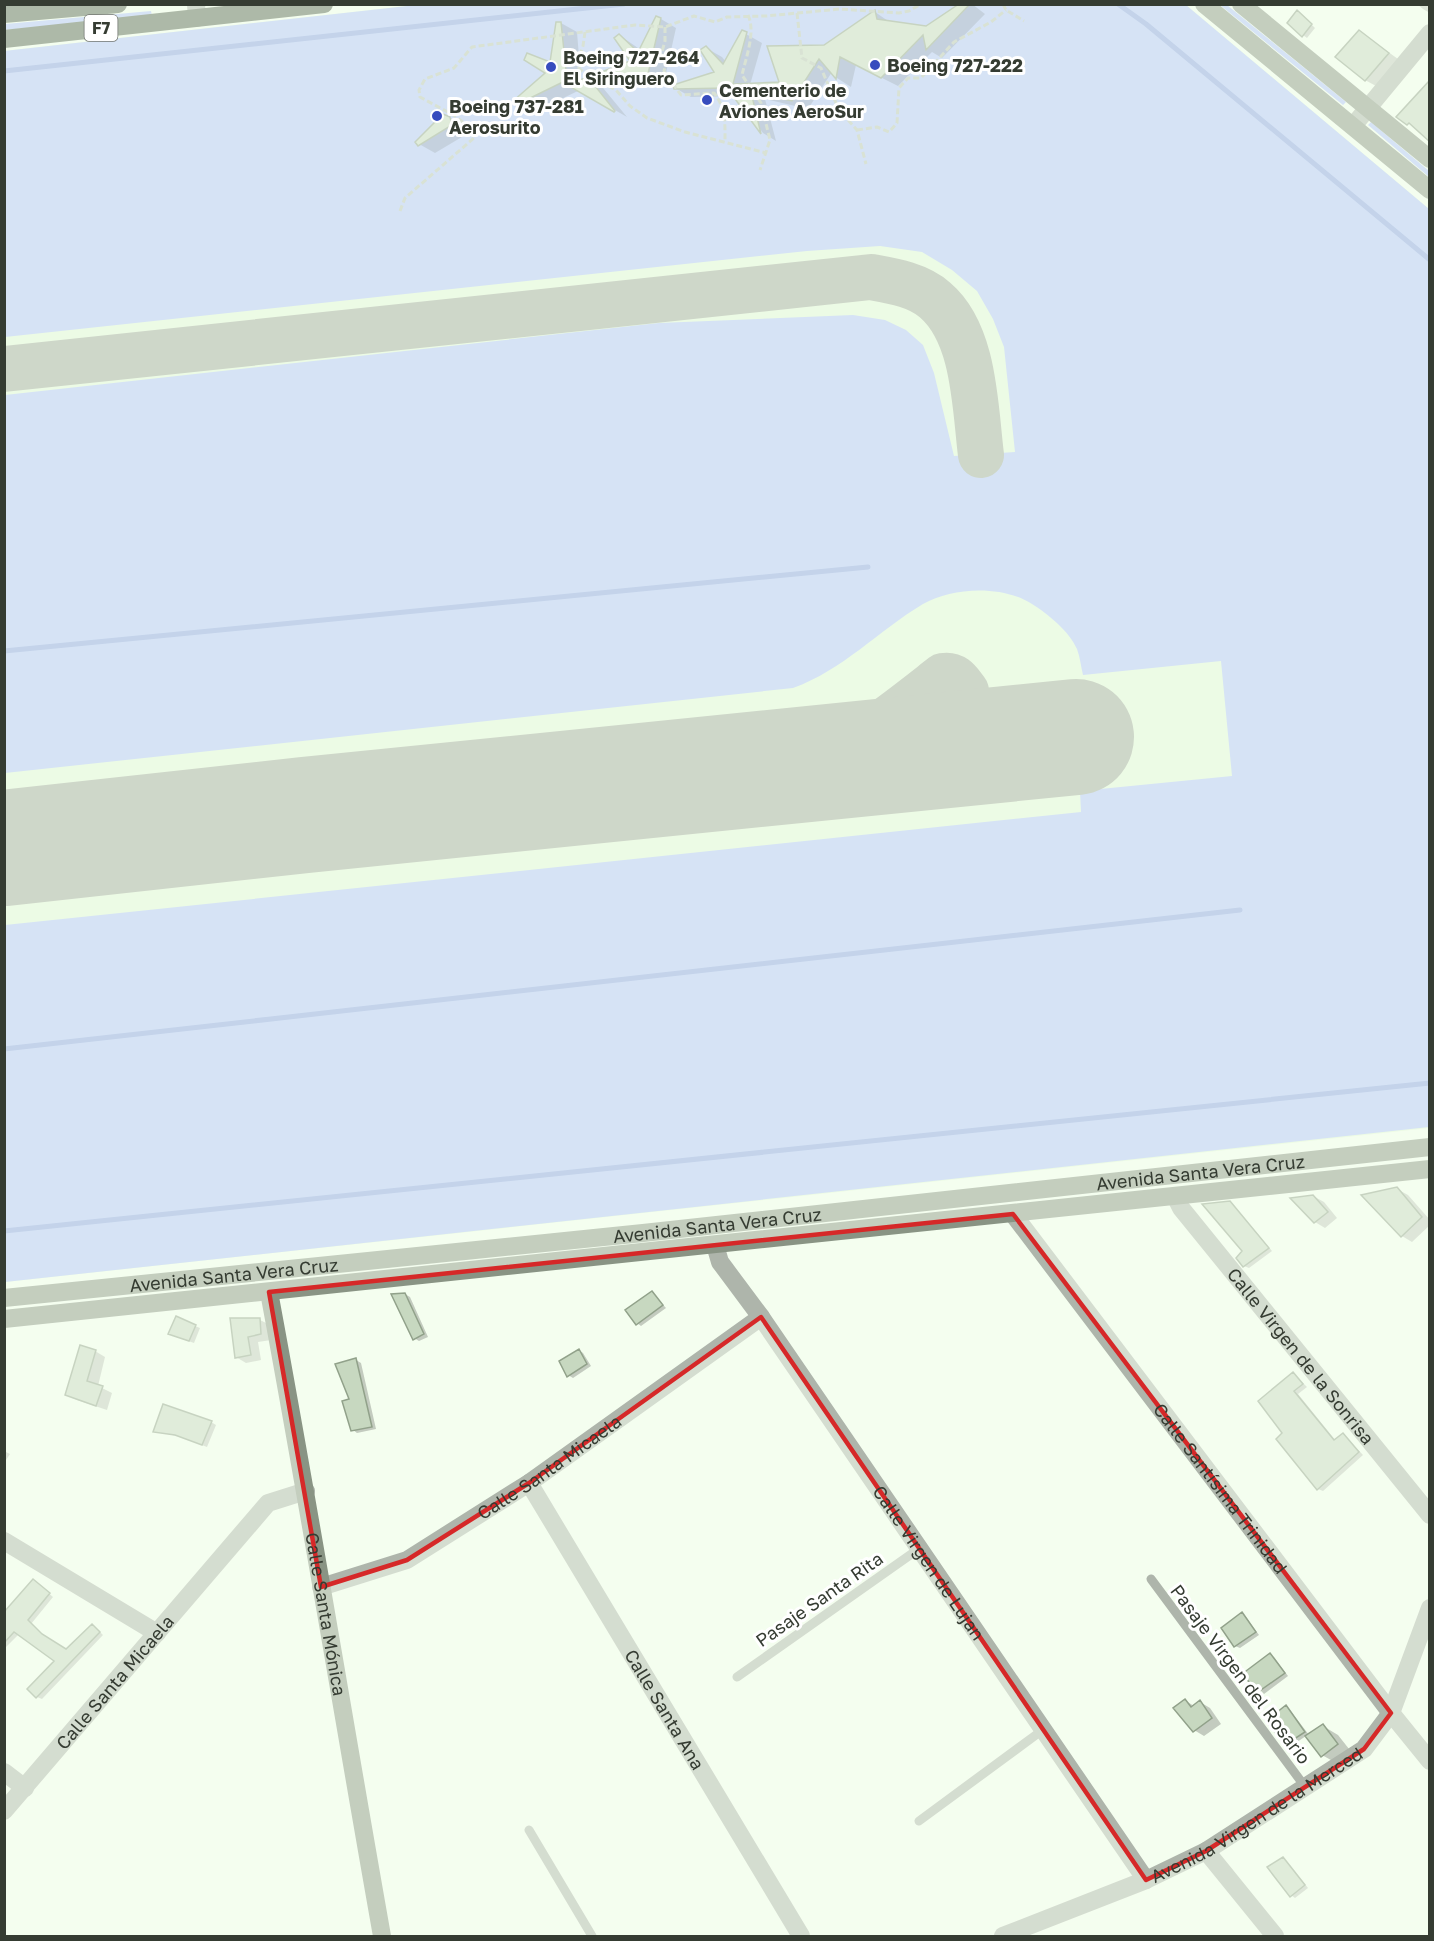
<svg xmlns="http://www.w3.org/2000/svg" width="1434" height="1941" font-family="'Golos Text',sans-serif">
	<rect width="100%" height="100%" fill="#f4feef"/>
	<path fill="#e3f8d9" d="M425,4L1186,5L1429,209V1128L5,1282L4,51Z"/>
	<path fill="#b1c4fd" d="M425,4L1186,5L1429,209V1127L5,1282V925L1081,812L1080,791L1232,776L1221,661L1083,675C1081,667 1080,657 1077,649C1069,631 1048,614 1032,604C1002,585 953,587 923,604C878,631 843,670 793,688L5,773V395L659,323L853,315L885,320L906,330L923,345L934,373L954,456L1015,452L1004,347L993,319L977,291L952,270L922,252L880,246L807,251L5,337L4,51Z
		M1220,5H1227L1346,102L1343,105Z
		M151,11L152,16L5,30V24Z
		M1371,122L1429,171V177L1368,125Z"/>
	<path fill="#0003" d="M962,4H972L985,14L942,58L932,52L898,86L856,65L851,87L837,78L832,72L808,109L765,99L776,141L763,133L735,96L691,97L675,88L716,73L706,48L722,57L726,62L746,34L762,43L750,85L782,83L824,46L875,12L891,23L926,28Z
		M1417,4H1430V13L1423,9Z
		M1302,15L1315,28L1307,38L1303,35Z
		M661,19L676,28L664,82L609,88L599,83L627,117L580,90L532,113L517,103L548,73L561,23L577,32L581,81L587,79L594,83L593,76L632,61L619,35L641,50Z
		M1359,31L1398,59L1376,86L1365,80Z
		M450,118L466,127L467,134L435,153L419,144Z
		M1397,1189L1408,1195L1430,1220V1225L1412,1242L1402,1236L1364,1196Z
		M1313,1196L1324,1202L1337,1218L1325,1228L1315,1222Z
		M1230,1203L1234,1206L1272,1251L1249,1268L1244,1266V1251Z
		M652,1293L666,1308L641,1326L637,1323Z
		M405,1294L410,1297L428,1337L419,1341L414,1338Z
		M232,1320H260L270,1325L271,1340L258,1342L261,1360L246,1363L236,1357Z
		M195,1326L200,1328L194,1343L174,1336Z
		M579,1350L583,1353L591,1366L573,1378L568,1375Z
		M95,1351L105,1357L98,1386L112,1393L107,1410L77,1400L67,1395Z
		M356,1360L361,1363L376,1429L357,1433L353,1430L351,1400Z
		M1294,1374L1307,1387L1298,1394L1336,1441L1343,1434L1363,1455L1323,1491L1318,1489L1284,1434Z
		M211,1422L216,1425L207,1447L181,1437L155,1431Z
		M4,1451L10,1454L4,1463Z
		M38,1584L53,1597L31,1624L47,1638L66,1651L96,1628L103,1635L42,1699L37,1697L56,1661L19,1634L4,1649V1614Z
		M1242,1614L1246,1617L1259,1635L1240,1648L1235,1646Z
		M1270,1655L1274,1657L1288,1676L1264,1694L1245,1674Z
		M1186,1701L1194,1706L1200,1702L1210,1708L1221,1724L1204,1736L1194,1730Z
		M1286,1707L1290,1710L1309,1735L1323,1726L1338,1735L1353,1754L1338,1764L1322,1755L1306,1736L1291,1746L1286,1744Z
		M1283,1859L1287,1862L1308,1888L1295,1898L1291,1895Z"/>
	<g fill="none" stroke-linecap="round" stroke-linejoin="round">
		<path stroke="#899fe4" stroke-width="5" d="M1118,4L1146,24L1430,260
			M4,71L624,4
			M4,651L868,567
			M4,1049L1240,910
			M4,1231L1430,1083"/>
		<path stroke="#a0a89c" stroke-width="46" d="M4,369L871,277C893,281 918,285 935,300C975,334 975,407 981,455
			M814,763C862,741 902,708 943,676C955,674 959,682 966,691"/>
		<path stroke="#a0a89c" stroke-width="116" d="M4,848L305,815L1076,737"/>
	</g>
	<path fill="#c7d8c0" stroke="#91a18a" stroke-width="1.5" d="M959,4H970L926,50L923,35L881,78L840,57L836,79L819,59L792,101L751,92L761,134L727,88L674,89L673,85L714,72L700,50L706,46L723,64L742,30L747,32L733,84L779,82L767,46L824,45L875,10L877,19L926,26Z
		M1297,10L1312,24L1302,37L1287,23Z
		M656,16L661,18L648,74L592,80L591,76L630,61L614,38L619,34L638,52Z
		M556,22H561L567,80L516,105L513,101L545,73L524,60L527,53L550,62Z
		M1359,30L1389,53L1365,81L1335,57Z
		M588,77L615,111L614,112L567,85Z
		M1430,80V142L1409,123L1407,125L1396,117Z
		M443,114L450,117L452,125L418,146L415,142Z
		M1397,1187L1422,1217L1401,1237L1361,1195Z
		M1313,1195L1328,1212L1314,1223L1290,1198Z
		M1230,1201L1269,1248L1243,1267L1236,1258L1242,1251L1202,1204Z
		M652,1291L663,1305L636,1325L625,1310Z
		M405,1293L424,1334L413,1340L391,1294Z
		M176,1316L196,1325L189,1341L168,1334Z
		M230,1318H260L261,1334L248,1337L251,1355L235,1358Z
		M80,1345L96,1350L87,1381L103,1386L96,1406L65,1395Z
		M579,1349L587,1364L567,1377L559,1361Z
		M356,1358L372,1427L351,1431L342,1401L349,1399L335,1364Z
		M1293,1372L1303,1384L1294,1391L1334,1440L1343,1433L1359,1452L1317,1490L1276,1439L1282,1433L1258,1401Z
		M163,1404L212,1421L202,1445L175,1435L153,1432Z
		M33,1579L50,1593L28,1620L42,1634L66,1649L92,1624L100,1632L36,1698L27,1689L54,1661L14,1632L4,1643V1612Z
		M1242,1612L1256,1632L1234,1647L1221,1628Z
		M1270,1653L1285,1673L1258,1692L1242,1674Z
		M1185,1699L1191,1707L1200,1700L1212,1718L1193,1732L1173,1708Z
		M1286,1705L1305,1732L1285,1745L1266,1721Z
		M1323,1724L1338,1744L1321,1757L1305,1736Z
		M1283,1857L1305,1885L1290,1897L1267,1867Z"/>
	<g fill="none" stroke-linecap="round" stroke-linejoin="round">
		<path stroke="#b8c1b4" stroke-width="3" stroke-dasharray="6 3" stroke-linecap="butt" d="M1003,4L1006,10L1024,21
			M797,13L802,58L821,68L839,110L857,130L866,164
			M748,15C756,32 746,57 742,75L761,103L770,140L760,170
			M665,27V41L661,55L667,60L664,71L681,95L714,93C726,108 725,123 725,141
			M585,32L583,46L578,60L579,68L585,74L616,90L630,106L647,118L685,132L766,153
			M857,130L877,127L889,132L897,123L899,88L908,78H921L954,42L991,22L1006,10
			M400,211L405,198L474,138L473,130L455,116L420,97L419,90L425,79L454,68L472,47L635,25L665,27L694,16L715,22L727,17L766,16L840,9L899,13L909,11L921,4"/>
		<path stroke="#aeb5ab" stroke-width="9" d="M1151,1579L1306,1788
			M737,1677L920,1548
			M919,1821L1044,1729
			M529,1830L592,1936"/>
		<g stroke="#aeb5ab" stroke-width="18">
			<path d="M196,4L197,18"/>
			<path d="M1353,126L1430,33"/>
			<path id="s1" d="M1175,1196L1181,1208L1430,1515"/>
			<path id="s2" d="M1013,1214L1391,1713L1430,1761"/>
			<path id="s3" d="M715,1245L720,1262L761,1317L1146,1880"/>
			<path id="s4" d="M529,1483L801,1936"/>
			<path d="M4,1541L157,1633"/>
			<path id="s5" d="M321,1587L407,1560L529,1483L761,1317"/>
			<path d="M4,1772L25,1788"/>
			<path id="s6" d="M4,1811L268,1503L306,1491"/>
			<path d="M1206,1851L1275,1936"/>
			<path id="s7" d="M1003,1936L1146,1880L1206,1851L1364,1749L1391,1713L1430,1608"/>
		</g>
		<g stroke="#899484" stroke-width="18">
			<path d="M1204,4L1430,190"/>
			<path d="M1241,4L1430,159"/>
			<path id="s8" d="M269,1292C309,1506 344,1722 382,1936"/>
			<path id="s9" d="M4,1298L643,1233L1430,1147"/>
			<path d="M4,1319L1430,1169"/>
		</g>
		<path stroke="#586752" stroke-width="18" d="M4,14L118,4
			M4,39L324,4"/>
	</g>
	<path d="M0 0H1434V1941H0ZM1013,1214L1391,1713L1364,1749L1206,1851L1146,1880L761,1317L529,1483L407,1560L321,1587L269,1292Z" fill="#f4feef" fill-opacity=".55" fill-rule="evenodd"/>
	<path fill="none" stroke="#d62828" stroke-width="4.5" stroke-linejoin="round" d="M1013,1214L1391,1713L1364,1749L1206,1851L1146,1880L761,1317L529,1483L407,1560L321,1587L269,1292Z"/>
	<g fill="#374cbe" stroke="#fff" stroke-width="2">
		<circle cx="875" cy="65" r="6"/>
		<circle cx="551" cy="67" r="6"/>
		<circle cx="707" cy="100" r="6"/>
		<circle cx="437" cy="116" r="6"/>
	</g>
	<g text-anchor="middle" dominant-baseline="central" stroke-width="6" stroke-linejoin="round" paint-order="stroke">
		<rect fill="#fff" stroke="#727670" stroke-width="1.5" x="84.5" y="15" width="33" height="26" rx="4.5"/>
		<g font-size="16" font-weight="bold" fill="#353c32">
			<text x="101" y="28">F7</text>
		</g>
		<g font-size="18" font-weight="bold" fill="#353c32" stroke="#fff" text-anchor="start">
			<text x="563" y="57">Boeing 727-264<tspan x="563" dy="21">El Siringuero</tspan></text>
			<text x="887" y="65">Boeing 727-222</text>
			<text x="719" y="90">Cementerio de<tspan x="719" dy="21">Aviones AeroSur</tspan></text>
			<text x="449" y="106">Boeing 737-281<tspan x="449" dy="21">Aerosurito</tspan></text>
		</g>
		<g font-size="18" fill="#353c32" stroke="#fff">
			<text stroke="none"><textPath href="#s9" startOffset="1203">Avenida Santa Vera Cruz</textPath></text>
			<text stroke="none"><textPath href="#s9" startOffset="717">Avenida Santa Vera Cruz</textPath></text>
			<text stroke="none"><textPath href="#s9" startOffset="231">Avenida Santa Vera Cruz</textPath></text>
			<text stroke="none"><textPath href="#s1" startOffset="204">Calle Virgen de la Sonrisa</textPath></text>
			<text stroke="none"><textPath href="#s5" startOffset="260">Calle Santa Micaela</textPath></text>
			<text stroke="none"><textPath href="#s2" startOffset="344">Calle Santísima Trinidad</textPath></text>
			<text stroke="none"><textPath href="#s3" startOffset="384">Calle Virgen de Lujan</textPath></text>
			<text transform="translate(819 1599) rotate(-35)">Pasaje Santa Rita</text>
			<text stroke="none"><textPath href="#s8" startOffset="327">Calle Santa Mónica</textPath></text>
			<text transform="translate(1241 1674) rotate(53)">Pasaje Virgen del Rosario</text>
			<text stroke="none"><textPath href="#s6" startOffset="170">Calle Santa Micaela</textPath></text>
			<text stroke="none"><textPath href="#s4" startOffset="264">Calle Santa Ana</textPath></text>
			<text stroke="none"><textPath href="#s7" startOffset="282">Avenida Virgen de la Merced</textPath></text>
		</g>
	</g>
	<rect width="1434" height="1941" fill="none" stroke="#353c32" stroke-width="12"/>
</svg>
